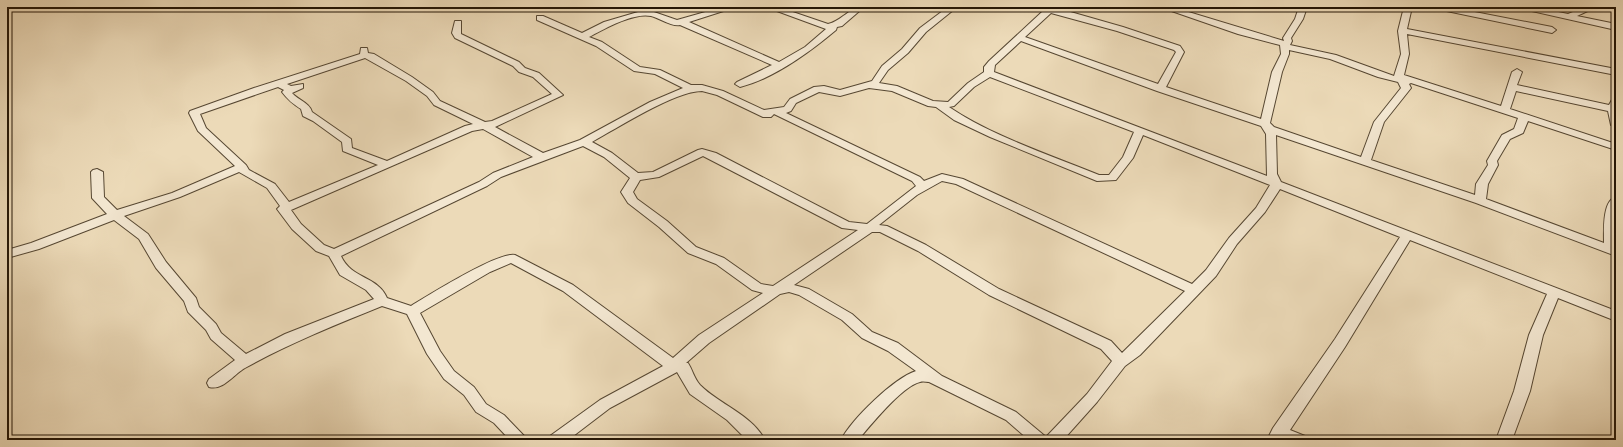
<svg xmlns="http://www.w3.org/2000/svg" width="1623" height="447" font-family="'IM FELL English',serif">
	<rect width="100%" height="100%" fill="#ecdab8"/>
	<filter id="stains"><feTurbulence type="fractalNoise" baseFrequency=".005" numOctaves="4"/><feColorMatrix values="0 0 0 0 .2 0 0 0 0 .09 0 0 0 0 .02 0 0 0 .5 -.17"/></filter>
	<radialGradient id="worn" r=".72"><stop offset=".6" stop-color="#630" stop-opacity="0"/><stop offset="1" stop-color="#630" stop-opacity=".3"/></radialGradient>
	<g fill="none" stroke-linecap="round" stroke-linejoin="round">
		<g stroke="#564732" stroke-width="2">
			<path id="minor" d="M723,7H736L689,22L779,62L805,47L826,29L766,7H778L828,24C842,21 849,7 864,7L842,26L837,27L836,30C811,51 773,79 740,87L735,84L737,82L772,65L680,25C671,27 660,18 651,16C634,12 604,29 589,37L602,42L640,67L660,70L691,85H702L723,91L764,110L784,107L790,99L814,87L824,86L840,90L872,81L882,66L902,49L920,28L948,7H957L926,32L908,53L888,70L879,83L897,86L933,101L948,102L968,83L984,72V67L989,61L1043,11L1034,7H1053L1123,27L1180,46L1184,52L1166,87L1261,119L1272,72L1281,54L1280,45L1238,34L1160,7H1172L1284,41L1283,38L1295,19L1299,7H1307L1303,19L1291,38L1292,41L1290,45L1336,55L1394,76L1401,54L1398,31L1404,7H1412L1407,29L1616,69V75L1407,34L1409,54L1404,75L1501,106L1512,72L1517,69L1522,72L1517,85L1609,105L1613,98L1616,97V128L1611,125L1608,111L1516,91L1510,109L1616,144V150L1528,121L1523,133L1510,139L1497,161L1498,165L1488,184L1486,199L1604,243C1604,232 1602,200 1616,197V256L1476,203L1276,135L1277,174L1281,182L1616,311V321L1558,298L1543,335L1530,391L1512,440H1496L1514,391L1529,335L1547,294L1410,240L1345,347L1290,430L1305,436L1307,440H1267L1273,428L1335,339L1400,237L1280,189L1265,212L1237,244L1216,276L1140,355L1125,366L1097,402L1063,440H1029L1006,420L929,382C926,382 923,381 920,382C902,386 870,426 858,440H841C852,419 894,378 916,371L888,351L862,338L842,320L799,295L789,292L780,294L709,343L686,363H688C693,371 694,378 700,385C720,405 751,414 765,440H747L727,420L690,394L677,372L610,408L568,440H548L550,436L600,400L663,366L563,291L511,263L490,272L420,313L440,351L454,371L474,387L486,404L504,415L528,440H510L494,423L476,412L464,395L444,379L427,354L407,314L382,306C335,325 288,344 245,368C234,374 223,391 209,387L207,383L209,379L235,360L211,339L206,330L188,312L184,301L156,268L139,239L114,220L39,249L7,258V250L31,243L107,214L92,198L91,172L93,170L97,169L103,172L104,197L117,210L172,193L235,166L198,131L189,113L190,111L254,88L360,54L361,48H367L368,53L374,54L412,77L433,92L440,101L485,122L492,121L552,94L533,77L519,72L513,66L455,38L452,33L455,21H461V34L519,62L525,68L539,73L563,95L495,127L543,153L580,140L650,102L683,88L655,74L634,71L596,46L537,20V16H543L582,33L604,22L638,12L651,11L677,20ZM1051,13L1117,31L1174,50L1176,52L1158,84L1025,37ZM1021,41L1157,91L1261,126L1266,134L1267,176L994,72L995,65ZM1289,50L1330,59L1378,77L1398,82L1401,88L1374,122L1361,157L1274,127L1270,123L1282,72L1289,54ZM365,58L406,81L427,96L434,105L473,124L465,126L387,161L352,148L351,139L312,112C310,103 298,100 292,93L303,88V84L291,86L287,84ZM990,77L1134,132L1123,157L1109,175H1099C1050,155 992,136 949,107L954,106L974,87ZM1411,83L1518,118L1514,129L1502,135L1487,161L1488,165L1476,184L1475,195L1371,160L1384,122L1411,88L1409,84ZM278,87L284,90L282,92C288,100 293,104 301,109L303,116L313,121L342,142L343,151L378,165L289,202L275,184L249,170L246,165L206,128L200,114ZM869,88L892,91L928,106L936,107L954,120L990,137L1097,181L1116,180L1133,158L1143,135L1270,185L1256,208L1229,238L1206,270L1192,284L963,179L942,174L924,181L920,177L786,113L791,111L796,103L819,92L840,96ZM702,91L717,95L763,117H771L774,114L912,181L916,186L867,224L849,222L716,153L702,149L698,150L653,172L638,173L612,153L592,142C617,128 675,91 702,91ZM483,129L533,157L493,173L479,182L334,249L324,245L301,224L291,210L472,131ZM583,146L604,157L630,178L621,192L628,203L659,227L688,253L716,264L752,290L763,293L699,335L673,358L573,285L515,255C499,251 429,295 411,306L387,298C378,276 351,279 341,256L487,186L501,177ZM703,156L842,228L858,230L773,286L761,284L724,258L696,247L667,221L637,199L633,192L640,180L659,177ZM239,172L267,188L280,206L277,209L292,229L316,251L329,256L340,275L366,290L374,299L285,334L246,354L221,333L216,324L199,307L196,298L166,262L148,234L124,216L180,197ZM942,181L956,184L1185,291L1122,353L1111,341L999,289L926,245L887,226L879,225L917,195ZM872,232H880L918,251L989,295L1101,349L1112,361L1087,394L1046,437L1016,412L942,376L898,343L872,332L852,314L809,289L794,285Z
				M1433,7H1449L1552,27L1556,30L1552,33L1437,9Z
				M1519,7H1534L1568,14L1585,7H1596L1577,16L1616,24V30L1523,9Z"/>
		</g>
		<use href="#minor" fill="#f3e7d1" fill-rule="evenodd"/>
	</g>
	<rect width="1623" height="447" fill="none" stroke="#ecdab8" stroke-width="24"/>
	<rect x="8" y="8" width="1607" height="431" fill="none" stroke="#241606" stroke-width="2"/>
	<rect x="12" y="12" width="1599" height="423" fill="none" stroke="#241606"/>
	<rect width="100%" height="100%" filter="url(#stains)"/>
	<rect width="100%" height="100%" fill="url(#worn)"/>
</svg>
